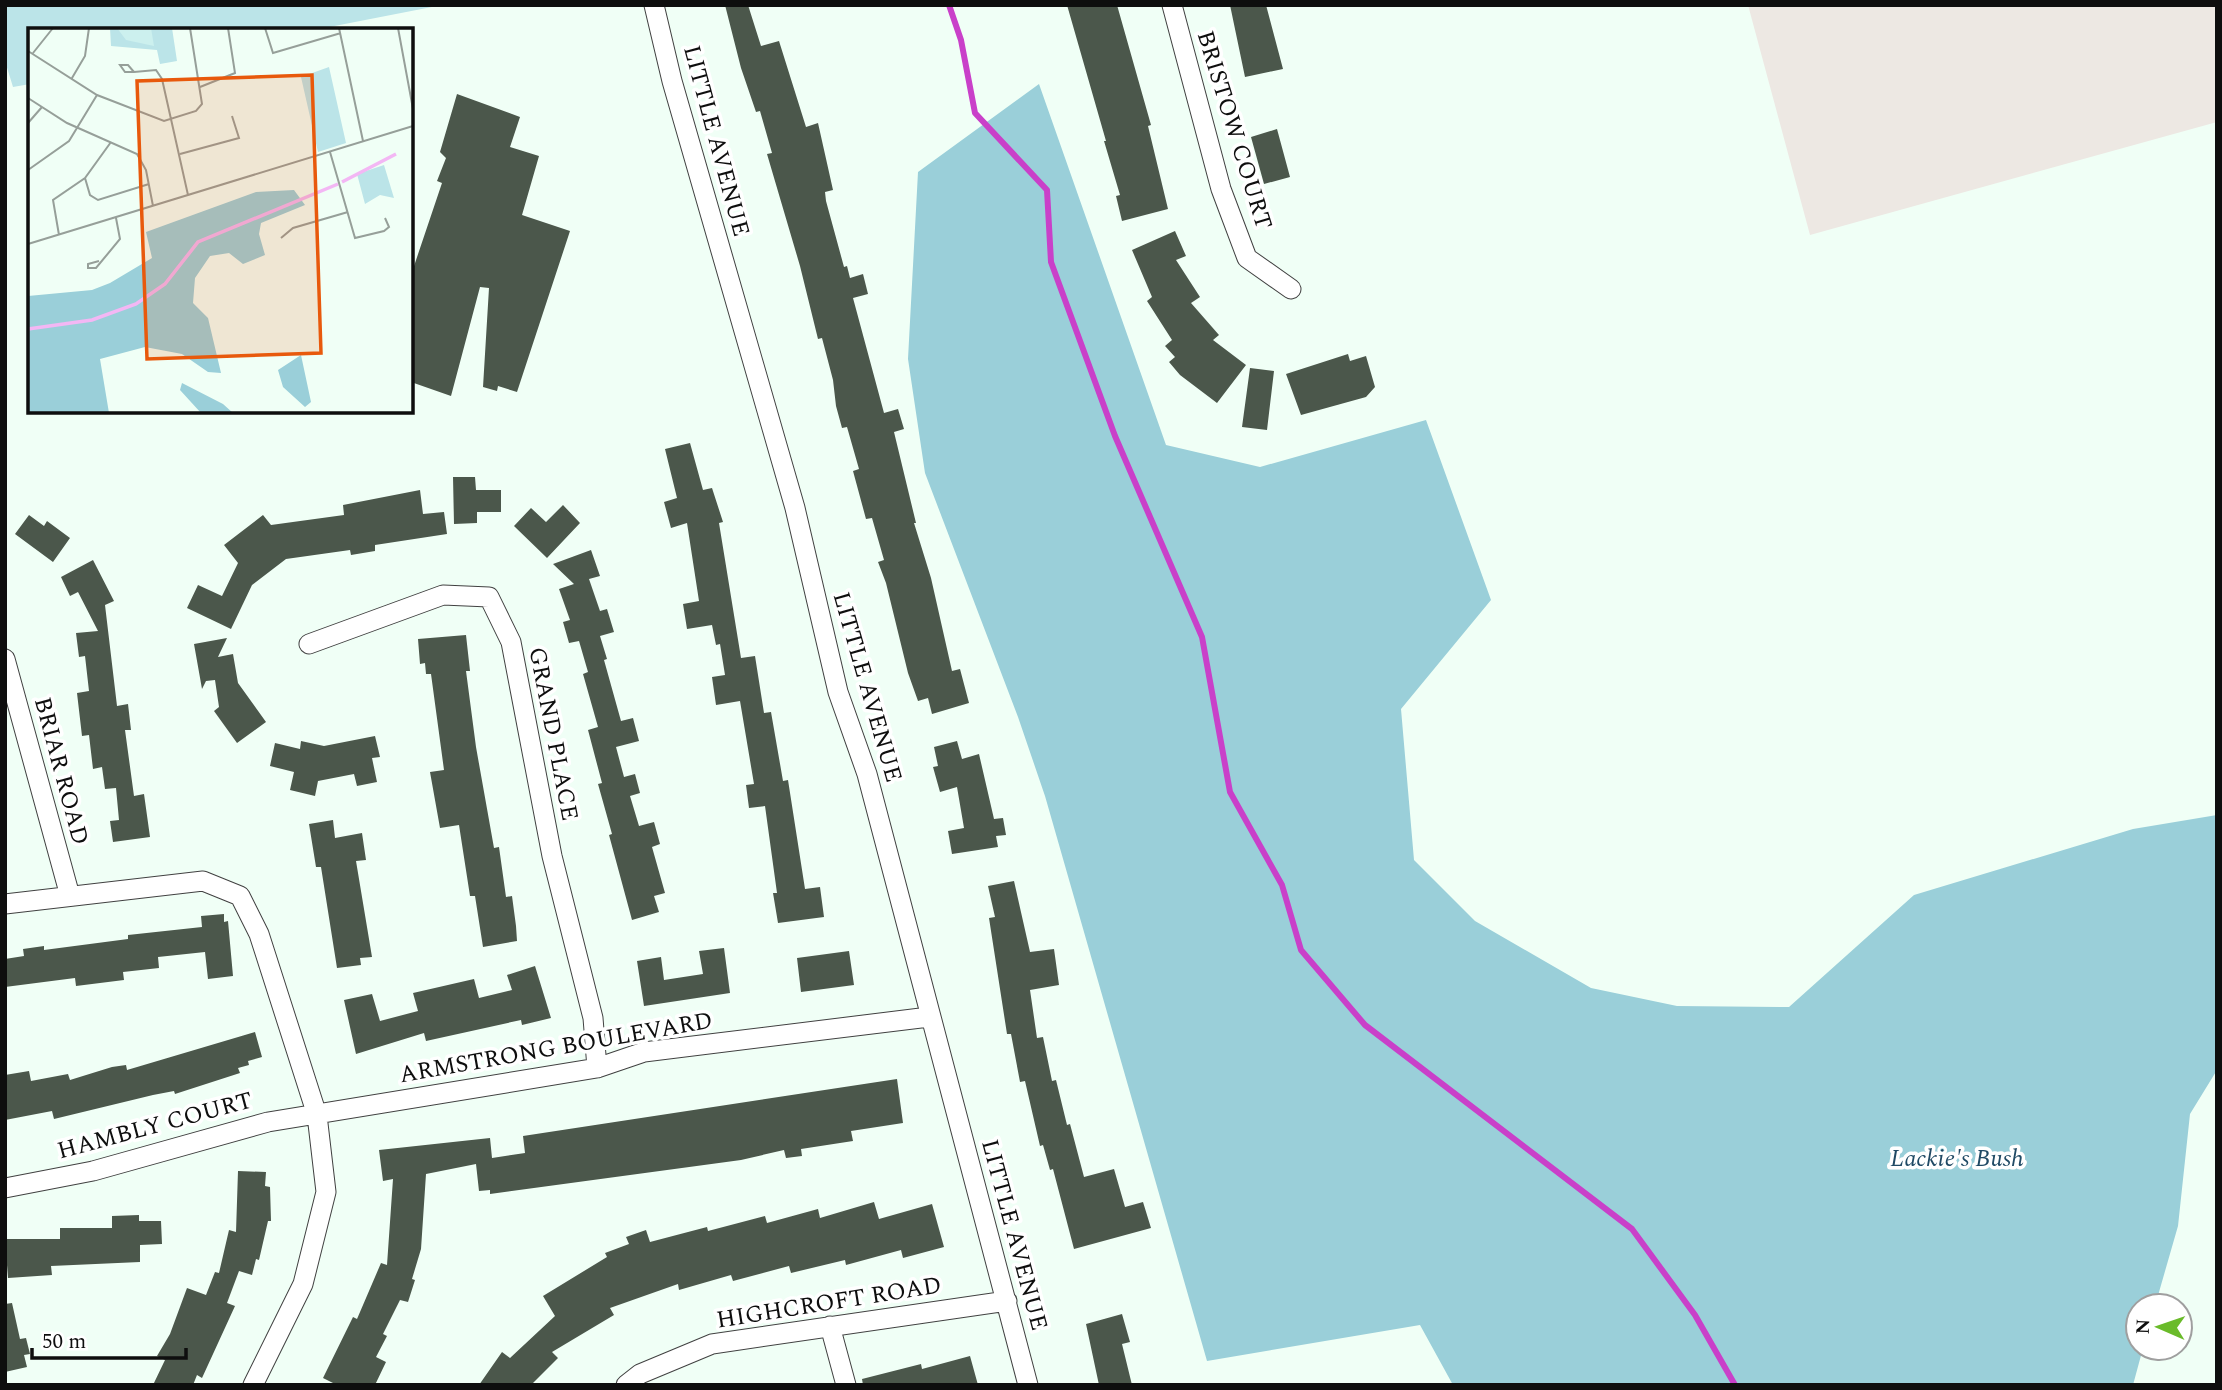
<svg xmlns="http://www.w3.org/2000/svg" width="2222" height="1390" font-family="Spectral,serif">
	<rect width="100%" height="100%" fill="#f0fff6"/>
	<path fill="#ede8e3" d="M1748,5H2217V122L1810,235Z"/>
	<path fill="#bbe4e8" d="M5,5H442L314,30H30V84L13,87L5,61Z"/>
	<path fill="#9acfd9" d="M1039,84L1166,445L1260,467L1426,420L1491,600L1401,709L1414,860L1475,921L1591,988L1677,1006L1789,1007L1914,895L2133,829L2217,815V1070L2190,1114L2178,1226L2155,1306H2138V1348H2143L2133,1385H1453L1420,1325L1207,1361L1045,796L1018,717L925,473L908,359L918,172Z"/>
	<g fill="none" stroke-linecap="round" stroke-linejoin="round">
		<path stroke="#c940c9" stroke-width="6" d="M949,5L961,40L975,113L1047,190L1051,262L1115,436L1202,637L1230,792L1282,885L1301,950L1365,1025L1632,1229L1695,1315L1735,1385"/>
	</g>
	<path fill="#4b574b" d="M725,5H748L761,46L779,41L806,127L818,123L833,190L825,192L826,201L844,267L847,266L850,278L863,274L868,294L853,298L884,413L898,409L904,429L894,432L916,523H914L931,578L952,671L960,669L969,703L932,714L928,698L918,701L908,673L886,583L878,562L884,560L872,518L866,519L853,471L859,469L847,427L842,428L836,406L833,380L822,338L818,339L800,266L767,154L772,153L760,111L756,112L741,68Z
		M1067,5H1117L1151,125L1148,126L1168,209L1122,221L1116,196L1120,195L1104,141H1106Z
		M1230,5H1266L1283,69L1245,77Z
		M457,94L520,117L510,147L539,156L522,215L570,231L517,392L498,386L497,391L483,387L489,288L480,287L451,396L411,382V275L442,183L437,181L446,158L440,152Z
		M1277,129L1290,177L1264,184L1251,137Z
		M1175,231L1186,256L1176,260L1200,297L1191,303L1219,335L1213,340L1246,365L1217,403L1180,375L1169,362L1175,357L1165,346L1172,340L1147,301L1152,297L1132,250Z
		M1348,354L1350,361L1366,356L1375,387L1366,397L1301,415L1286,374Z
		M1250,368L1274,371L1267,430L1242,427Z
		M690,443L703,490L712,488L723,522L719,523L741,658L755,656L764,713L771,712L783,781L788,780L805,889L820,887L824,917L778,923L773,893H777L765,806L749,808L746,785L754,784L740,701L716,705L712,677L725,675L720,644L716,645L712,625L687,629L683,604L699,601L687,523L671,528L664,502L677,498L665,449Z
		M453,477H475L476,490H501V512H477V523L454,524Z
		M420,490L423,514L444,512L447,534L375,545V551L351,555L350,550L286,559L252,585L231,629L187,608L198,585L222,596L238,563L224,545L263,515L271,525L344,515L343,505Z
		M563,505L580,523L547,558L514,526L531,508L546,522Z
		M29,515L44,526L47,521L70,538L53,562L15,534Z
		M591,550L600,576L589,579L600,611L607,609L614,632L600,636L607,659L604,660L621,721L633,718L639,741L616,747L624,777L635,774L640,793L630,796L639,826L654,822L660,844L652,847L665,893L654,896L659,912L632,920L609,835L612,834L598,784L602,783L588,730L598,727L583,674L588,672L579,641L569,643L563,622L570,620L559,589L574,584L553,564Z
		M93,560L114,601L105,605L117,706L128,704L131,730H125L134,796L144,794L150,837L113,842L110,821L119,820L116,788L105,789L102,767L93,769L89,735L82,736L77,693L89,691L85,656L79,657L76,633L98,631L78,592L70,596L61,577Z
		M466,635L470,671H466L476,747L494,848L499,847L506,897L512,896L516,926L517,941L483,947L475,896H470L459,825L440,828L430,772L444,770L431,674H426L425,663L420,664L418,639Z
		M227,638L218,657L233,654L238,683L266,722L237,743L214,711L219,707L215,680L206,681L202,689L194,644Z
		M375,736L380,757L372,758L377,782L357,786L354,774L318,781L315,796L290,790L294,772L270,766L275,743L300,749L301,741L324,746Z
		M957,741L962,759L979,754L994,819L1003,818L1006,835L996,836L998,847L952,854L948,831L964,828L957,787L940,792L933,767L938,766L934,747Z
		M333,820L335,838L362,833L366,860L356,861L372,957L360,958L361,965L337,968L321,867H316L309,824Z
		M1014,881L1030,952L1054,949L1059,985L1030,990L1037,1038L1043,1037L1052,1081L1056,1080L1067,1125L1070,1124L1084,1177L1114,1169L1125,1207L1143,1202L1151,1228L1074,1249L1053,1169L1050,1170L1043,1145L1040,1146L1025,1081L1020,1082L1011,1034H1007L989,918L995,917L988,886Z
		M224,914V922L228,921L233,976L208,979L205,952L158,957L159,968L123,972L124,980L76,986L75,978L5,987V959L24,956L23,949L44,946V950L128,939V935L202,927L201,916Z
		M724,948L730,993L644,1006L637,961L661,957L664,980L703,974L699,951Z
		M849,951L854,985L801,992L797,958Z
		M535,966L551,1018L522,1025L521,1020L426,1041L424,1033L356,1054L344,1000L372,994L380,1021L418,1011L413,993L474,979L479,998L512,990L507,975Z
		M255,1032L262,1057L248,1061L249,1065L238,1068L240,1073L175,1094L174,1091L153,1095L54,1119L52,1111L5,1120V1075L29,1071L31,1081L68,1074L70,1080L112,1067L126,1065L127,1070Z
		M897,1079L903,1123L851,1131L853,1141L801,1149L802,1156L786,1158L784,1150L741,1160L490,1194V1190L479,1191L476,1164L426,1174L421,1249L412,1279L415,1280L408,1302L400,1300L383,1334L387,1336L376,1357L386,1362L375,1385H337L323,1378L353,1317L357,1319L381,1263L387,1265L393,1179L383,1181L379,1150L490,1138L492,1158L525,1153L523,1136Z
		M238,1171L266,1172L265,1186L270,1187L271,1221H268L259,1260L256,1259L252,1275L239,1271L227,1303L235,1306L202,1378L197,1375L193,1385H153L165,1360L157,1356L170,1334L187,1288L206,1295L215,1272L219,1273L229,1230L236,1232Z
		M874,1202L879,1219L932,1204L944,1247L903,1258L901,1250L846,1265L845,1260L791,1273L789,1266L733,1281L731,1275L679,1290L678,1284L610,1308L614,1315L552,1352L558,1358L531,1385H479L502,1352L510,1358L555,1316L543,1296L607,1257L605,1253L629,1244L626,1237L646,1230L650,1242L707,1227L708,1231L765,1216L767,1223L818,1209L820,1218Z
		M139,1215V1221H161L162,1244L140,1245V1262L51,1266L52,1275L8,1278L5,1239H60V1228H112V1216Z
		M12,1303L20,1339L26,1338L30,1354L24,1355L27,1367L5,1372V1304Z
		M1122,1314L1130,1342L1122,1344L1132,1385H1099L1086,1324Z
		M970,1356L978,1385H863L862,1379L921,1364L922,1369Z"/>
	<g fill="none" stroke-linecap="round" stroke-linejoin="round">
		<g stroke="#414141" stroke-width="21">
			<path id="minor" d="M654,5L672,81L795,508L838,692L867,774L1028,1385
				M1172,5L1221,189L1247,258L1291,289
				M309,644L443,595L489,597L511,642L552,856L593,1018L597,1068
				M5,659L70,896
				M5,904L203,881L240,896L259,934L317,1115L326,1192L303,1284L253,1385
				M5,1188L93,1171L268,1122L597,1068L644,1052L929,1017
				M830,1326L846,1385
				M626,1385L640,1374L712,1344L1007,1301"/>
		</g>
		<use href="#minor" stroke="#fff" stroke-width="19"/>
	</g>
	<g text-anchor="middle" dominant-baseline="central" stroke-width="7" stroke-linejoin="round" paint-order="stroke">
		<g font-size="24" fill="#0e0e0e" stroke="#fff">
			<text transform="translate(1234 130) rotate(73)">BRISTOW COURT</text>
			<text transform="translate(716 141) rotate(75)">LITTLE AVENUE</text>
			<text transform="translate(867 687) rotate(74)">LITTLE AVENUE</text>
			<text transform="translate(553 734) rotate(79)">GRAND PLACE</text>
			<text transform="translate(61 771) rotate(75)">BRIAR ROAD</text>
			<text transform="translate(556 1048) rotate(-10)">ARMSTRONG BOULEVARD</text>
			<text transform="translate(155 1126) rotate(-15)">HAMBLY COURT</text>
			<text transform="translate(1014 1235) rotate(75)">LITTLE AVENUE</text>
			<text transform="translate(829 1303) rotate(-9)">HIGHCROFT ROAD</text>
		</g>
		<g font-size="24" font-style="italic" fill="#204a65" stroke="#fff">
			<text x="1957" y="1159">Lackie's Bush</text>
		</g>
	</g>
	<g transform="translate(28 28)">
		<rect width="385" height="385" fill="#f0fff6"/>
		<path d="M82,0H144L149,33L132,36L129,22L83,18ZM301,39L318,115L290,124L273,49ZM356,137L366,170L352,167L337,176L329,146Z" fill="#bbe4e8"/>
		<path d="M266,162L277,177L233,195L231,206L237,227L215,236L201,225L182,228L167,250L165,275L180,290L193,345L180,344L154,326L117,319L72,331L81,385H0V268L64,262L82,255L124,230L118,204L228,164ZM273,327L283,374L277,379L255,359L250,342ZM154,355L195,376L205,385H173L152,362Z" fill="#9acfd9"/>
		<path d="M89,0H123L126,18L98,12Z" fill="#ccf0ee"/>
		<path fill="none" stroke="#f3b7f4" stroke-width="3.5" d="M314,154L368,126M0,301L64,292L108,276L137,256L170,214L310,156"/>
		<path fill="none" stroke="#969f99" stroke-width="2" d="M237,0L245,25L313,5M311,0L335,113M370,0L385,81M0,23L69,67L136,93L168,83L174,76L162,0M5,25L25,0M106,44L100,37H92L97,44H106L128,42L134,51L160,167M44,50L57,28L61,0M172,59L207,45L200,0M0,70L39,95L109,126L118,142L125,178M0,95L14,79M302,124L327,210L356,203L361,199L357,190M152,126L211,110L204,88M0,142L41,113L69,67M57,150L62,167L70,172L121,156M31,207L25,172L57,150L83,114M253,210L265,200L320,184M0,216L385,98M71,233L60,236V240H68L92,211L88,190"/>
		<path fill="#e8590c" fill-opacity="0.15" stroke="#e8590c" stroke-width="3.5" d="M284,47L293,325L119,331L109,53Z"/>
		<rect width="385" height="385" fill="none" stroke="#0e0e0e" stroke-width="3.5"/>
	</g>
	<rect width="2222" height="1390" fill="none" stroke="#0e0e0e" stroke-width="14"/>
	<g transform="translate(2159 1327) rotate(272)"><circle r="33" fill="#ffffff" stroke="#9f9f9f" stroke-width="2"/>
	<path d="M0-5L12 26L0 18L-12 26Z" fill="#6abb2a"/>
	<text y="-10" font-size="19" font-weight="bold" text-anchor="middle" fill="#0e0e0e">N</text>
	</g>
	<path d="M32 1348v10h154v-10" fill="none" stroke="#0e0e0e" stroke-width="3.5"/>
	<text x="42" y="1348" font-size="21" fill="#0e0e0e" stroke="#ffffff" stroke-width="5" paint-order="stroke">50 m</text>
</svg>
